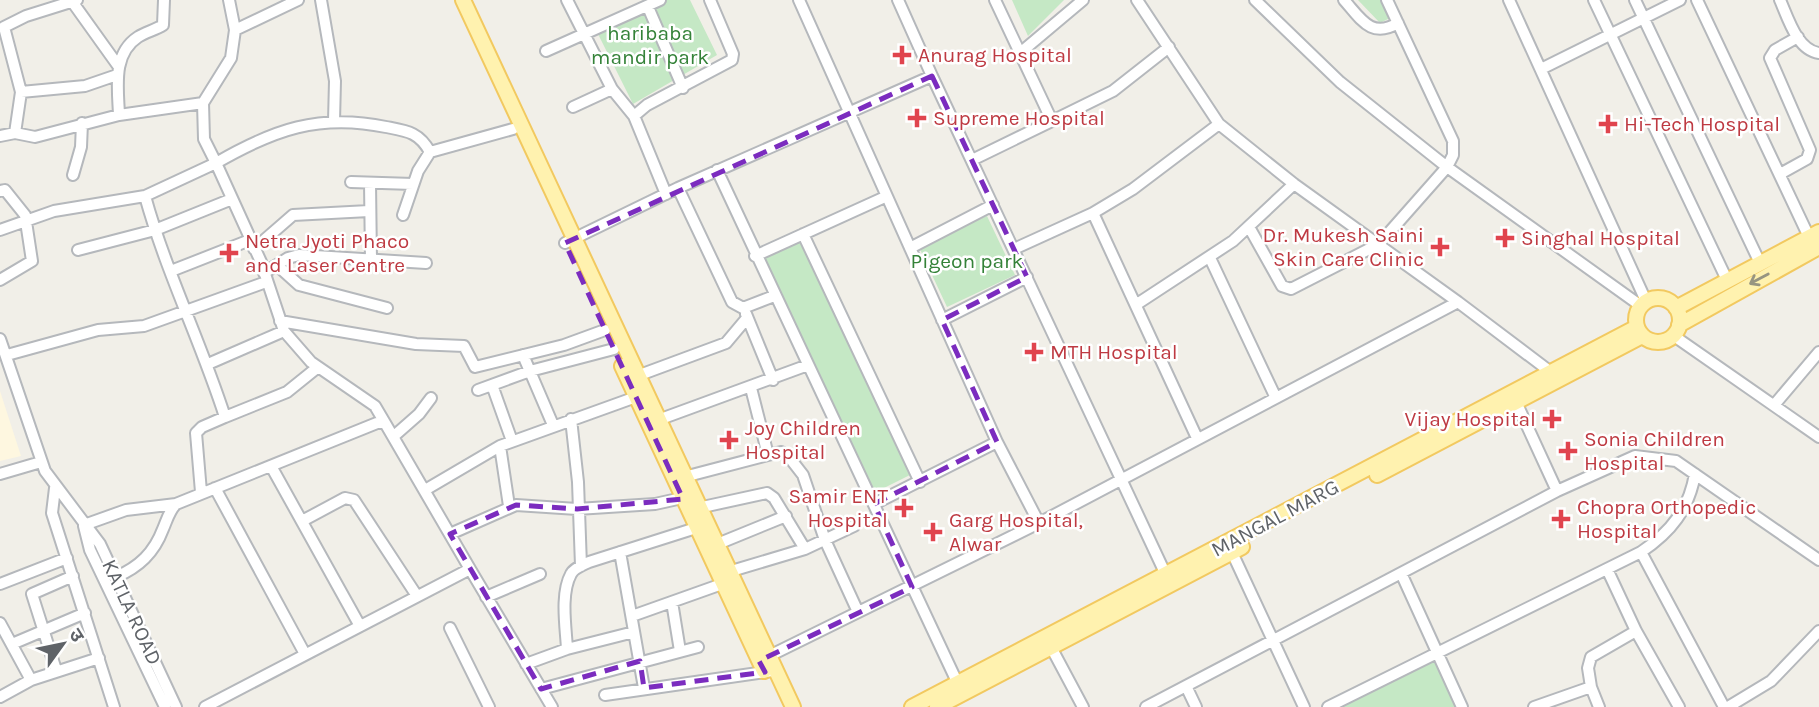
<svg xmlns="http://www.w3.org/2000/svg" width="1819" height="707" font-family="Karla,'Noto Sans Devanagari',sans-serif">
	<rect width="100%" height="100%" fill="#f1efe8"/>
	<path fill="#fef7e0" d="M0,391L21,456L0,461Z"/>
	<path fill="#c5e8c5" d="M647,0H690L717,55L633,104L594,26Z
		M1012,0H1064L1028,36Z
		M1358,0H1381L1390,18L1380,23Z
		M987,216L1015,275L947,307L919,247Z
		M800,237L910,475L874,493L762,254Z
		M1436,658L1457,707H1341Z"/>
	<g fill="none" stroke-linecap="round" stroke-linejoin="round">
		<g stroke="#b5b8bc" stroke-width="14">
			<path id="minor" d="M71,0L119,67
				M229,0L235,30L231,58L203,103L204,139L216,163C273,130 319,113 386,127C407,131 419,132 430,152
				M321,0L335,81L334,121
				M567,0L612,89L634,116
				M799,0L997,442L1039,523L1458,302L1552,373
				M898,0L932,76
				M995,0L1052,121L1113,91L1169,47
				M1137,0L1219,124L1294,184L1458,302
				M1255,0L1340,82L1447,167L1641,306
				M1344,0C1361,19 1371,39 1398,23
				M1509,0L1646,301
				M1594,0L1727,280
				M1635,0L1760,263
				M1697,0L1809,237
				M1780,0C1788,18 1797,50 1819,53
				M648,7L683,88
				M235,30L298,0
				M546,51L660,0
				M1020,53L1083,0
				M1541,69L1680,0
				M21,92L85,86L117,75
				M573,107L612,89
				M119,115C118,88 112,54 138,37C146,32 155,30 163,25L164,0
				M15,133L21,92L4,27L26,16L77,0
				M0,136L15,133L35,137L119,115L203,103
				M972,160L1052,121
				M717,170L958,684
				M1780,174L1807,159L1810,150L1770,58L1775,50L1798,37
				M73,175L81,147L82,123
				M351,182L413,184
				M370,183L371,260
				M678,188L732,302L743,308L774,296
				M0,191L5,190L25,215L32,261L0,280
				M666,194L634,116L647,105L732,60L733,54L710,0
				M145,196C166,272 201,342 225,417L202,427L196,433L201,492
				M1093,213L1197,438
				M403,215L418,171L430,152L513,129
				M1249,227L1282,286L1291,289L1379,244L1447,167L1453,155V141L1387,0
				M0,230L54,211L145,196L216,163L261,262L284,331L311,362L375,406L385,423
				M803,234L920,482
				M565,243L678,188L932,76L1166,575
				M910,248L993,205
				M254,249L293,215L369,211
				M1014,249L1093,213L1133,189L1219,124
				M78,250L155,230L232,199
				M755,256L885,197
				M1210,258L1275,396
				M279,267L299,285L387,308
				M171,271L250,240
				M264,273L288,258L299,255L426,263
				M1137,304L1233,241L1294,184
				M746,314L773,380
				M942,320L1027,277
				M280,321L416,344L464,346L475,367L564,345L605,330
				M1674,336L1819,437
				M0,339L45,471L100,544L176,707
				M7,355L98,330L144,326L266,282
				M523,355L553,425
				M208,364L284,331
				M637,376L726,343L747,318
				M492,385L512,441
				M751,388L768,455
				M478,390L530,371L614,349
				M1517,404L1557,491
				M1775,404L1819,352
				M225,417L287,392L318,367
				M571,419L578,482L581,566
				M658,420L808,365
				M394,436L419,414L431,398
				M500,446L509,506
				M271,466L360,626
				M0,474L41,462
				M1695,474C1689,509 1671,532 1641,552L1724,707
				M684,477L768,455L781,452L789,457L803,475L825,540L858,612
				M55,488L52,513L114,707
				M215,488L305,654
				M425,490L500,446L636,397
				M874,504L997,442
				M698,508L767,493L774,498L805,549
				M302,521L345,498L354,500L417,596
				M84,525L126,510L176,504
				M84,526L90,550L165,707
				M450,534L516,505L577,509L655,504L682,498
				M715,545L786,516
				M1229,546L1304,707
				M620,552L644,688
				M1607,569L1636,631L1679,707
				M728,572L805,549L854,526
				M1401,573L1462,707
				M116,577C139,567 154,553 163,529C167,520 169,511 176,504L377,423H385L470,569
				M0,584L67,558
				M486,597L540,574
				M672,602L680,651
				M632,616L722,584
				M0,623L31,680
				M450,628L489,707
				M12,644L85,613
				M1051,647L1083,707
				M567,649C566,628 560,594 571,574C574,568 583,565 589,562L696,528
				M765,658L1039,523
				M526,664L567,649L634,632
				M56,670L32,594L73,576
				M1186,686L1196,707
				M1591,687L1588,668L1591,657L1636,631
				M541,689L698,647
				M605,695L772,671
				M0,697L31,680L99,658
				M205,707L470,569L552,707
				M1146,707L1557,491L1635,456L1676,461L1819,560
				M1328,707L1641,552
				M1534,707L1591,687L1599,707
				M1728,707L1771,681L1819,631"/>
		</g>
		<g stroke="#f2c960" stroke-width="18">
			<path id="major" d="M463,0L793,707
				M1636 320a22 22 0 1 1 44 0a22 22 0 1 1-44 0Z
				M1676,308L1819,232
				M1679,325L1819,247
				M622,366L764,671
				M1377,475L1642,336
				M912,707L1637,327
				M937,707L1242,547"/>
		</g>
		<use href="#minor" stroke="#fff" stroke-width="10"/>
		<use href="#major" stroke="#fff2af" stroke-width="14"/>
	</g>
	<defs><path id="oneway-shaft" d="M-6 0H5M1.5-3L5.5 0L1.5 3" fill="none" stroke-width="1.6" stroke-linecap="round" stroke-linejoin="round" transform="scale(1.75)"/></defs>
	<use stroke="#979581" href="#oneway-shaft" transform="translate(1759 279) rotate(152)"/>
	<path fill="none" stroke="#7b2cbf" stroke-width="5" stroke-dasharray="14 9" stroke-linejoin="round" d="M932,76L1027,277L942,320L997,442L874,504L912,587L759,661L765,672L644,688L640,661L541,689L450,534L516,505L577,509L683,499L565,243Z"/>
	<g fill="#e0444e" stroke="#fff" stroke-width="2.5">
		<path d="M898.5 44.5h7v7h7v7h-7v7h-7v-7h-7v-7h7z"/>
		<path d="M913.5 107.5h7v7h7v7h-7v7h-7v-7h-7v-7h7z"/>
		<path d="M1604.5 113.5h7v7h7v7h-7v7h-7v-7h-7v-7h7z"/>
		<path d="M1501.5 227.5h7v7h7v7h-7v7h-7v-7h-7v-7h7z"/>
		<path d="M1436.5 236.5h7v7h7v7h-7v7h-7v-7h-7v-7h7z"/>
		<path d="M225.5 242.5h7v7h7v7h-7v7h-7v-7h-7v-7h7z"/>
		<path d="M1030.5 341.5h7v7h7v7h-7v7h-7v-7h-7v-7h7z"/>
		<path d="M1548.5 408.5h7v7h7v7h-7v7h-7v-7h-7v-7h7z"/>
		<path d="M725.5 429.5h7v7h7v7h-7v7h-7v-7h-7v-7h7z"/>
		<path d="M1564.5 440.5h7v7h7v7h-7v7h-7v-7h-7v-7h7z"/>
		<path d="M900.5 497.5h7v7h7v7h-7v7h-7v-7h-7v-7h7z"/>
		<path d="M1557.5 508.5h7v7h7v7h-7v7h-7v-7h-7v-7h7z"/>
		<path d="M929.5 521.5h7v7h7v7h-7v7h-7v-7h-7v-7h7z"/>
	</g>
	<g text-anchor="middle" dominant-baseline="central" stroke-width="5" stroke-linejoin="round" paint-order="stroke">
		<g font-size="21" fill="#348238" stroke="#fff">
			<text x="650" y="33">haribaba<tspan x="650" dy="24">mandir park</tspan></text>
			<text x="967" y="261">Pigeon park</text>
		</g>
		<g font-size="21" fill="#be3a42" stroke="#fff" text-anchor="start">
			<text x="918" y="55">Anurag Hospital</text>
			<text x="933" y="118">Supreme Hospital</text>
			<text x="1624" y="124">Hi-Tech Hospital</text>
			<text x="1424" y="235" text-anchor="end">Dr. Mukesh Saini<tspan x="1424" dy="24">Skin Care Clinic</tspan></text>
			<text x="1521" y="238">Singhal Hospital</text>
			<text x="245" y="241">Netra Jyoti Phaco<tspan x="245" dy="24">and Laser Centre</tspan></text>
			<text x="1050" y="352">MTH Hospital</text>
			<text x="1536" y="419" text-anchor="end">Vijay Hospital</text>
			<text x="745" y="428">Joy Children<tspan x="745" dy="24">Hospital</tspan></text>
			<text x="1584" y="439">Sonia Children<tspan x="1584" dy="24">Hospital</tspan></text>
			<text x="888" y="496" text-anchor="end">Samir ENT<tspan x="888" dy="24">Hospital</tspan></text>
			<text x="1577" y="507">Chopra Orthopedic<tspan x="1577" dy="24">Hospital</tspan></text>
			<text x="949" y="520">Garg Hospital,<tspan x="949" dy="24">Alwar</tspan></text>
		</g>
		<g font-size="21" fill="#5f6368" stroke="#fff">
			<text transform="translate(1275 518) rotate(-28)">MANGAL MARG</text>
			<text transform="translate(132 612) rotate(65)">KATLA ROAD</text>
		</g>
	</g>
	<g transform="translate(63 644) rotate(57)" stroke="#ffffff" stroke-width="5" paint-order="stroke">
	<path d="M0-5L12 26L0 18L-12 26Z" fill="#5f6368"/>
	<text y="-10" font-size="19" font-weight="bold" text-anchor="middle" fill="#5f6368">उ</text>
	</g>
</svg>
